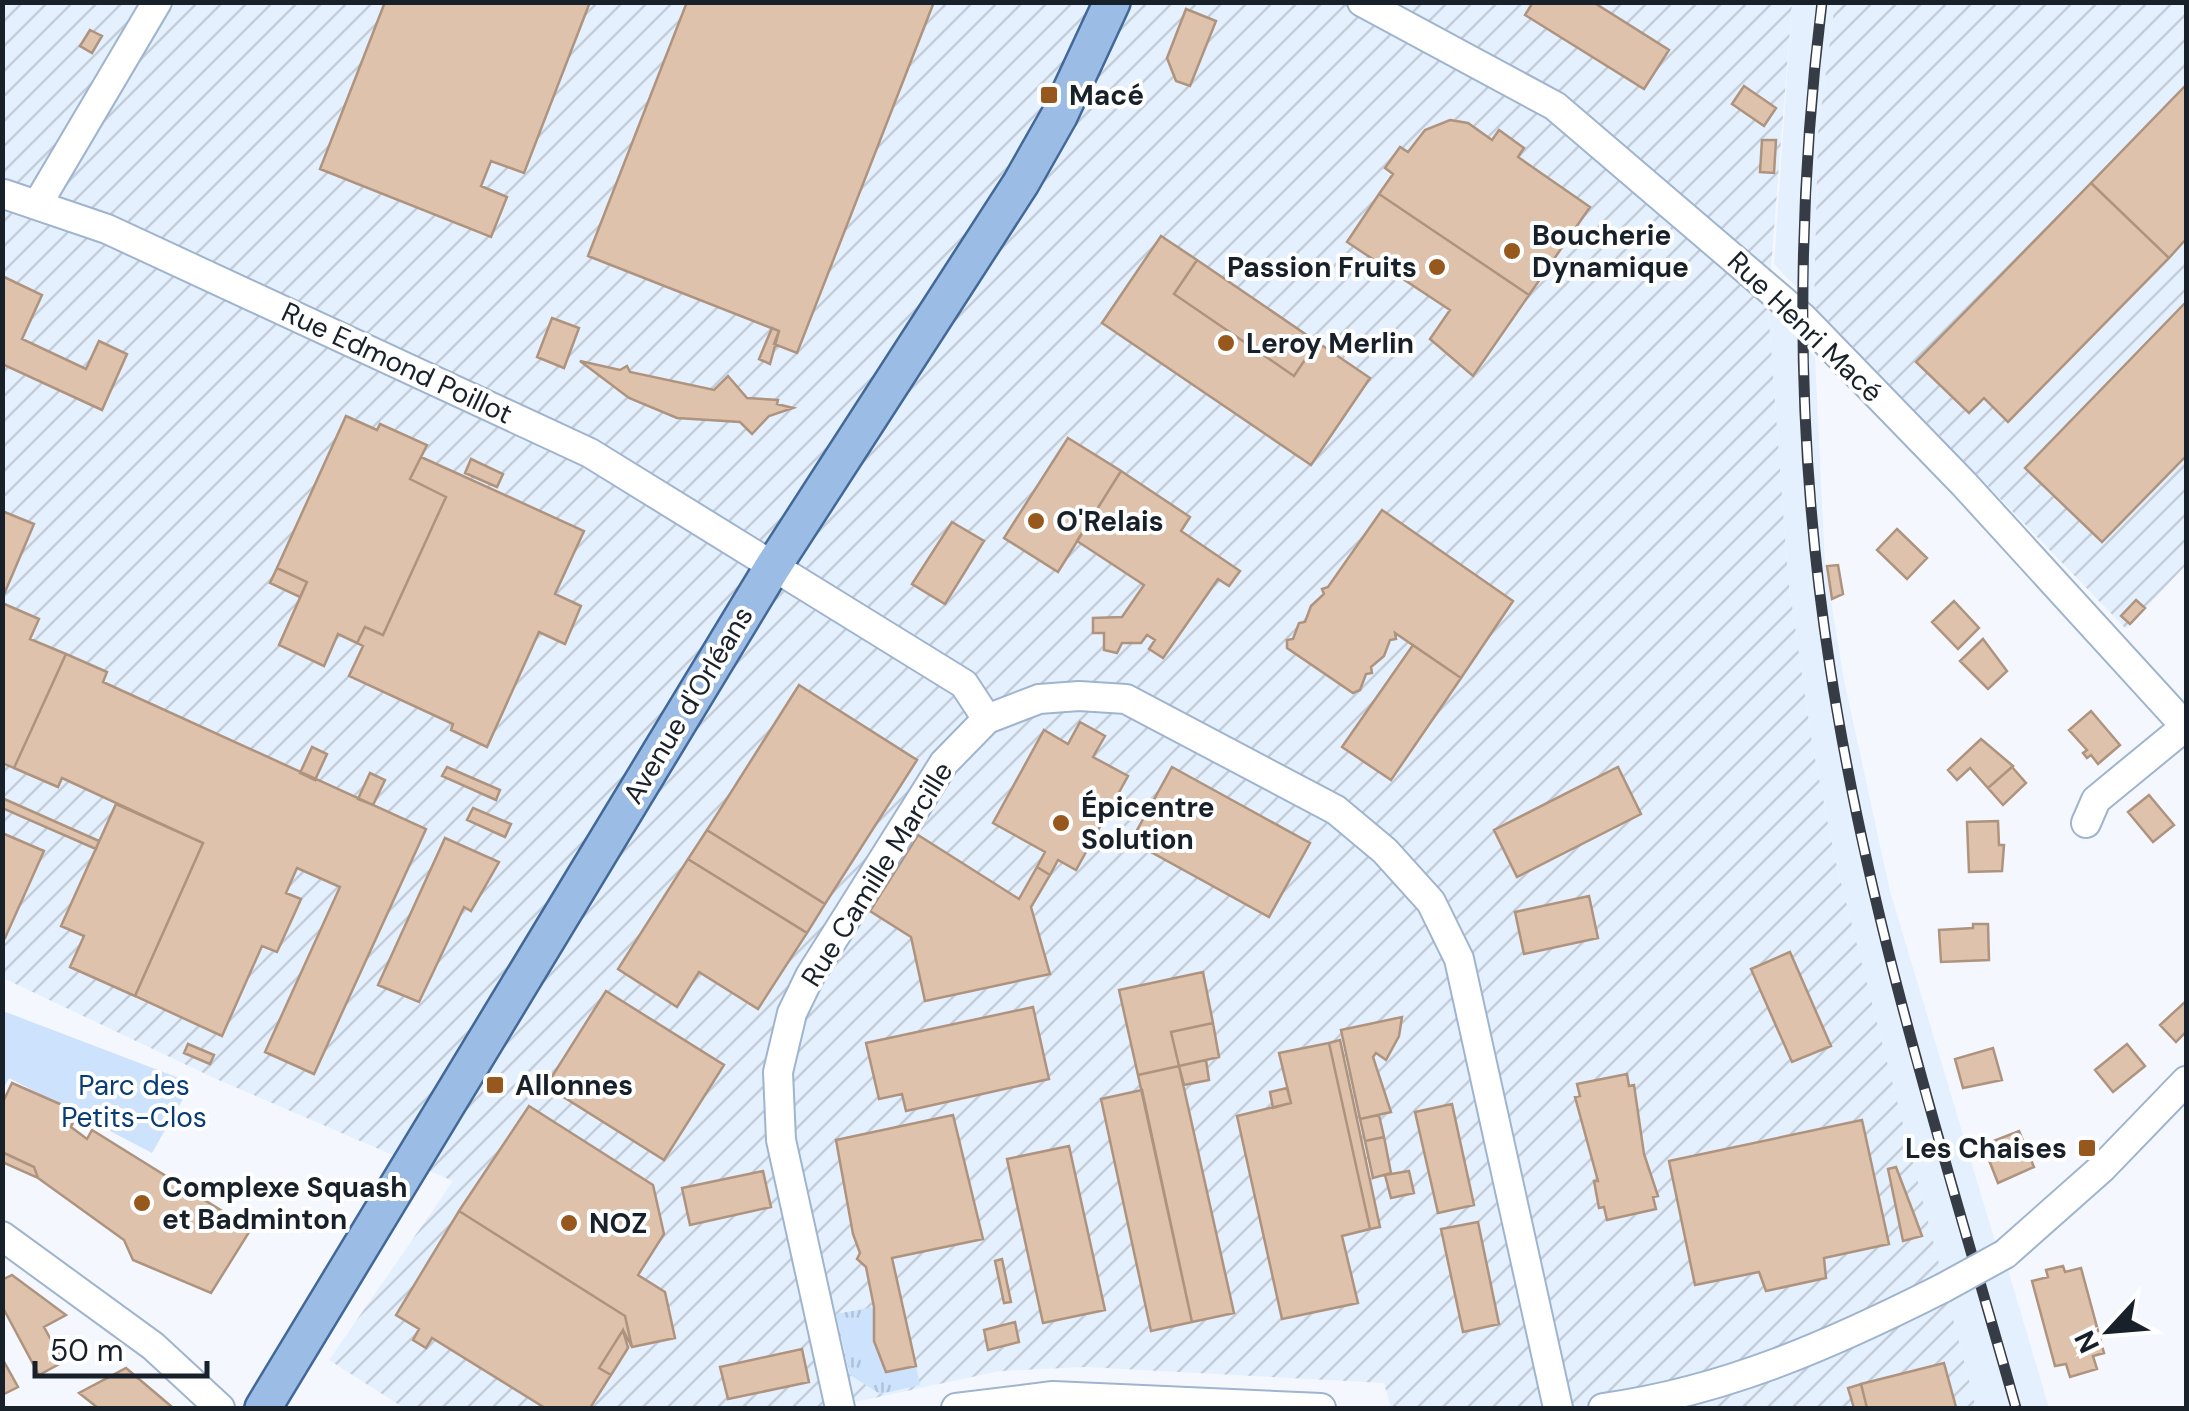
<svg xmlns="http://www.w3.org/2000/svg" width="2189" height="1411" font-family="'DM Sans',sans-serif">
	<defs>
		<pattern id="industrial-furrows" width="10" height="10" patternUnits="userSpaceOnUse" patternTransform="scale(2.5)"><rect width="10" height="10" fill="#e5f0fe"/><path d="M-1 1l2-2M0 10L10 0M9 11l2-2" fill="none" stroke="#c4ceda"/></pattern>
		<pattern id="grass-tufts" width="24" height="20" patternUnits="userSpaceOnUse" patternTransform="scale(2.5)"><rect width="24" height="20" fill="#cde2fc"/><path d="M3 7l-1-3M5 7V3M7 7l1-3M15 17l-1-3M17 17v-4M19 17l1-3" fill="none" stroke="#afc2d8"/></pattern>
	</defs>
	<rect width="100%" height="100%" fill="#f4f8fe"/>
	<path fill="#e5f0fe" d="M1792,3H1835L1818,133L1814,306L1774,264Z
		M1768,306L1815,357L1825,564L1844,680L1890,891L1995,1241L1941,1272L1835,859L1812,743L1788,578Z
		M2007,1266L2049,1408H1976L1948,1300Z"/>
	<path fill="url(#industrial-furrows)" d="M2,3H1792L1768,306L1788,578L1812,743L1835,859L1976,1408H1391L1384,1383L1086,1367L1000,1371L827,1408H404L329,1360L453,1181L214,1078L3,978Z
		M1835,3H2186V565L2126,629L1814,306L1818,133Z"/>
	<path fill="url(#grass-tufts)" d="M874,1307V1341L886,1372L916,1366L920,1385L880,1394L850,1375L836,1314Z"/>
	<path fill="#cde2fc" d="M3,1011L192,1083L152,1153L9,1078L3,1090Z"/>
	<path fill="#dfc2ac" stroke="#ae937e" stroke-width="2.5" d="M385,2H590L524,173L491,161L481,186L507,197L491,237L320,169Z
		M687,2H934L797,353L774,344L779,331L588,256Z
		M1533,2H1593L1669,50L1644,89L1525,15Z
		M1186,9L1216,21L1190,86L1176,81L1167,58Z
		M90,30L102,36L92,53L80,46Z
		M2186,85V239L2169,258L2091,183Z
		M1744,86L1776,108L1764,126L1732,104Z
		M1450,120L1468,123L1492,140L1499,130L1524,148L1518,157L1590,207L1529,295L1379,194L1393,174L1385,168L1400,147L1408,152L1425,130Z
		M1762,140H1776L1774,173L1760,172Z
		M2091,183L2169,258L2008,422L1984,398L1969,413L1916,362Z
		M1379,194L1529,295L1473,376L1430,339L1450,310L1347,242Z
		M1161,236L1197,260L1174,294L1294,376L1317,342L1370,378L1311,465L1102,323Z
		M1197,260L1317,342L1294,376L1174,294Z
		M2,276L42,295L22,339L86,369L99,341L127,354L102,410L2,364Z
		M2186,302V456L2102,542L2025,468Z
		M552,318L579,328L564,368L537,357Z
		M772,328L779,331L770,364L759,359Z
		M580,361L620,370L627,366L630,372L714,390L728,376L747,398L778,400L777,404L793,408L769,416L752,434L740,422L677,418L629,398Z
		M346,416L377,430L380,424L427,445L410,479L446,497L383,635L365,627L357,643L338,634L324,666L279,645L307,582L277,568Z
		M1068,438L1121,471L1058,572L1004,538Z
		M421,457L584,531L555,594L581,606L565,644L539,632L487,747L451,730L453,724L349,676L363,646L357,643L365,627L383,635L446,497L410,479Z
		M471,459L503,474L497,487L465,473Z
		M1121,471L1190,517L1181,531L1240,571L1229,586L1218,579L1163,658L1149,649L1155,640L1147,635L1141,643H1122L1117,653L1104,650V633H1093V618L1122,617L1144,585L1077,541Z
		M1382,510L1513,601L1461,678L1395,633L1396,639L1390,640L1384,656L1371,667L1372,673L1366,674L1360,690L1353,693L1287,648V640L1293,639L1299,623L1305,622L1311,606L1324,594L1322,589L1328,587Z
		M2,511L34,524L2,599Z
		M952,522L984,541L945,604L912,584Z
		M1897,529L1927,558L1907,579L1877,550Z
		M1838,565L1843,594L1832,599L1827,566Z
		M277,568L307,582L300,597L270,583Z
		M2136,600L2145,608L2130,624L2121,616Z
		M1954,601L1979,628L1958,649L1932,622Z
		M2,603L39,619L30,639L66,654L14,768L2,763Z
		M1983,639L2007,671L1988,689L1960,661Z
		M1413,645L1461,678L1391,780L1342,747Z
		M66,654L107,672L103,682L426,829L314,1074L265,1052L340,887L297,868L286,893L301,899L297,908L277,952L262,946L222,1036L135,996L203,843L62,778L58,787L14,768Z
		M799,685L917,760L825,904L707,830Z
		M2091,711L2120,745L2098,764L2091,755L2087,758L2083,753L2087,750L2069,730Z
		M1080,722L1105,736L1093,757L1128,776L1076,870L1058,860L1050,875L1037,867L1045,852L993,823L1044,730L1068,744Z
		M1981,739L2013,766L1988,788L1970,768L1957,780L1948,770Z
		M312,747L327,754L315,780L300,773Z
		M447,767L500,790L496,800L442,776Z
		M1172,767L1310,843L1269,917L1131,841Z
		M1618,767L1641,814L1517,877L1494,830Z
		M2012,767L2026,783L2003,805L1988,788Z
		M370,773L385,780L373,805L358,799Z
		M2149,795L2174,825L2153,842L2128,812Z
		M2,798L99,841L96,849L2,808Z
		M116,804L203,843L135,996L70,967L84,936L61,926Z
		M473,808L511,824L505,837L467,820Z
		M1998,821L1999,845H2004L2002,871L1969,872L1967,822Z
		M707,830L825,904L807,933L688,859Z
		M2,833L44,851L5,938L2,936Z
		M918,835L1019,899L1037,867L1050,875L1031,907L1050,974L925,1001L911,937L870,911Z
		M445,838L499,862L471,911L464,907L419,1002L378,985Z
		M688,859L807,933L758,1009L699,972L677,1007L618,969Z
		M1589,896L1598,938L1524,954L1515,912Z
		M1973,924H1988L1989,960L1941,962L1939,930L1973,928Z
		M1790,952L1831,1046L1792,1062L1751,969Z
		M1203,972L1213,1023L1171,1032L1179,1066L1138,1075L1119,990Z
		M606,991L724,1065L664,1160L546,1086Z
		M2186,1001V1032L2176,1042L2160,1025Z
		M1033,1007L1049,1079L906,1111L902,1094L879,1099L866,1043Z
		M1402,1017L1399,1036L1386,1060L1376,1053L1373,1057L1391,1112L1360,1119L1341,1030Z
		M1213,1023L1219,1057L1179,1066L1171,1032Z
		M1340,1040L1380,1227L1370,1229L1329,1043Z
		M1329,1043L1370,1229L1342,1236L1358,1303L1282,1319L1237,1116L1291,1103L1279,1053Z
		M188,1044L214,1055L210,1064L184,1053Z
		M2127,1044L2145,1066L2113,1092L2095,1070Z
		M1993,1048L2002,1080L1963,1088L1955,1059Z
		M1206,1060L1209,1080L1184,1085L1179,1066Z
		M1179,1066L1234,1313L1192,1322L1138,1075Z
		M1627,1074L1629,1086L1634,1085L1644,1154L1658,1196L1653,1197L1656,1209L1607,1220L1604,1207L1599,1208L1594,1181H1598L1575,1097L1580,1096L1577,1084Z
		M12,1083L78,1112L71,1127L87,1139L92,1130L251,1229L211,1293L133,1260L124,1240L38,1178L34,1167L2,1152V1104Z
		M1287,1088L1291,1103L1273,1108L1270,1092Z
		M1142,1090L1192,1322L1151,1331L1101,1099Z
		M1452,1104L1474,1205L1438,1213L1415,1112Z
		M529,1106L653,1185L664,1234L638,1275L665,1292L675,1338L632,1347L625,1316L459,1211Z
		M953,1115L983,1239L892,1258L916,1366L886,1372L874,1341V1307L866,1267L857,1259L860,1253L853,1234L836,1140Z
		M1379,1115L1384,1137L1365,1141L1360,1119Z
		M1862,1120L1889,1244L1824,1258L1826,1278L1766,1291L1759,1272L1695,1285L1669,1161Z
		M2019,1131L2034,1167L1998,1183L1983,1145Z
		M1384,1137L1391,1173L1373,1178L1365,1141Z
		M1069,1146L1105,1310L1043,1323L1007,1159Z
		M2,1152L34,1167L38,1178L2,1162Z
		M1896,1167L1915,1217L1922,1236L1903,1241L1888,1169Z
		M763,1171L771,1207L690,1225L682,1188Z
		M1409,1171L1414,1193L1391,1198L1385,1175Z
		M459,1211L625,1316L632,1347L623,1330L599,1368L611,1375L590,1408H545L432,1338L426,1348L413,1340L419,1329L396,1315Z
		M1478,1222L1499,1324L1463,1332L1441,1229Z
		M1002,1259L1011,1302L1004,1303L995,1261Z
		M2063,1266L2065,1272L2081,1268L2104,1353L2093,1356L2097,1369L2070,1377L2066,1364L2055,1366L2032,1281L2048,1277L2046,1270Z
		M12,1275L66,1315L44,1327L63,1362L39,1375L2,1306V1280Z
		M1015,1322L1019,1342L988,1350L984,1330Z
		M623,1330L628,1348L611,1375L599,1368Z
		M802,1349L809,1382L728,1399L720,1367Z
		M2,1358L18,1387L2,1395Z
		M1944,1363L1956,1407L1965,1408H1867L1861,1384Z
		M126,1368L172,1407L173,1408H98L79,1393Z
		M1861,1384L1867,1408H1854L1848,1388Z"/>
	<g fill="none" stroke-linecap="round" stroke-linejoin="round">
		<g stroke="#9fb4ce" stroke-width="32">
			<path id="minor" d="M1362,2L1555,106L1803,318L1964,484L2186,727
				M4,194L107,229L590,453L964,684L987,719
				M37,205L157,2
				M2086,823L2096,800L2186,726
				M2,1236L153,1346L220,1408
				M2005,1254L2102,1168L2186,1081
				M840,1408L781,1140L778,1072L792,1013L810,976L944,763L987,719L1039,699L1079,696L1126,699L1336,810L1385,851L1431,902L1459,959L1558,1408
				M956,1408L1053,1396L1321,1408
				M1603,1408C1726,1391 1832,1344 1943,1288"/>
		</g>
		<g stroke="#426898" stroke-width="40">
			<path id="major" d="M263,1408L772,568L1021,183L1059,116L1112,2"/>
		</g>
		<use href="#minor" stroke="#fff" stroke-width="28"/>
		<use href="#major" stroke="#9bbce5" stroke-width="35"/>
		<g stroke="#353c46" stroke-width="11">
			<path id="rail" d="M1822,2C1795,222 1796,448 1830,667C1868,919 1947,1164 2016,1408"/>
		</g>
		<use href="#rail" stroke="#fff" stroke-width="8" stroke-dasharray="22" stroke-linecap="butt"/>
		<g stroke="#9fb4ce" stroke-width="32" stroke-linecap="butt">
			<path id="minor-bridge" d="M1943,1288L2005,1254"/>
		</g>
		<use href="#minor-bridge" stroke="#fff" stroke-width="28"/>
	</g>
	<g fill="#96581d" stroke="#fff" stroke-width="4">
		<rect x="1039" y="85" width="20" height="20" rx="5"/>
		<circle cx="1512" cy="251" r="10"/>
		<circle cx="1437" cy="267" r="10"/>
		<circle cx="1226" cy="343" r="10"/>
		<circle cx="1036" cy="521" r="10"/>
		<circle cx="1061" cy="823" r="10"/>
		<rect x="485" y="1075" width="20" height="20" rx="5"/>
		<rect x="2077" y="1138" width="20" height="20" rx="5"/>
		<circle cx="142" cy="1203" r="10"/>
		<circle cx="569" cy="1223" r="10"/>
	</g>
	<g text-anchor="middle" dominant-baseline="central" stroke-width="8" stroke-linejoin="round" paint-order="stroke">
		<g font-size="28" font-weight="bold" fill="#18202a" stroke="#fff" text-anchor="start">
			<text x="1069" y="95">Macé</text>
			<text x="1532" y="235">Boucherie<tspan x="1532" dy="32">Dynamique</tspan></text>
			<text x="1417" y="267" text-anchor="end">Passion Fruits</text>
			<text x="1246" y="343">Leroy Merlin</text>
			<text x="1056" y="521">O'Relais</text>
			<text x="1081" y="807">Épicentre<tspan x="1081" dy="32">Solution</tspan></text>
			<text x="515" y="1085">Allonnes</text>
			<text x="2067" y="1148" text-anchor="end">Les Chaises</text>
			<text x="162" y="1187">Complexe Squash<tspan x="162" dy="32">et Badminton</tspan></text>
			<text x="589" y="1223">NOZ</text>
		</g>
		<g font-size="28" fill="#18202a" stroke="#fff">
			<text transform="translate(1805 327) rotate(44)">Rue Henri Macé</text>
			<text transform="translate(397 363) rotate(25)">Rue Edmond Poillot</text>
			<text transform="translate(688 705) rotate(-59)">Avenue d'Orléans</text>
			<text transform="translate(877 874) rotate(-58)">Rue Camille Marcille</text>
		</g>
		<g font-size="28" fill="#073c74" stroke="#fff">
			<text x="134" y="1085">Parc des<tspan x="134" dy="32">Petits-Clos</tspan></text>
		</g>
	</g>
	<rect width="2189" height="1411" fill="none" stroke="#18202a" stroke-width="10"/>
	<g transform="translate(2109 1331) rotate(244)" stroke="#ffffff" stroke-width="8" paint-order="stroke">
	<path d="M0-8L18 38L0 25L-18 38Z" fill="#18202a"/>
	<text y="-15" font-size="28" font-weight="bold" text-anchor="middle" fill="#18202a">N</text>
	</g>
	<path d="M35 1361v15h172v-15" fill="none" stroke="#18202a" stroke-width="5"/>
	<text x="50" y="1361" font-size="30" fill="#18202a" stroke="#ffffff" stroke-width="8" paint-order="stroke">50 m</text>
</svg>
